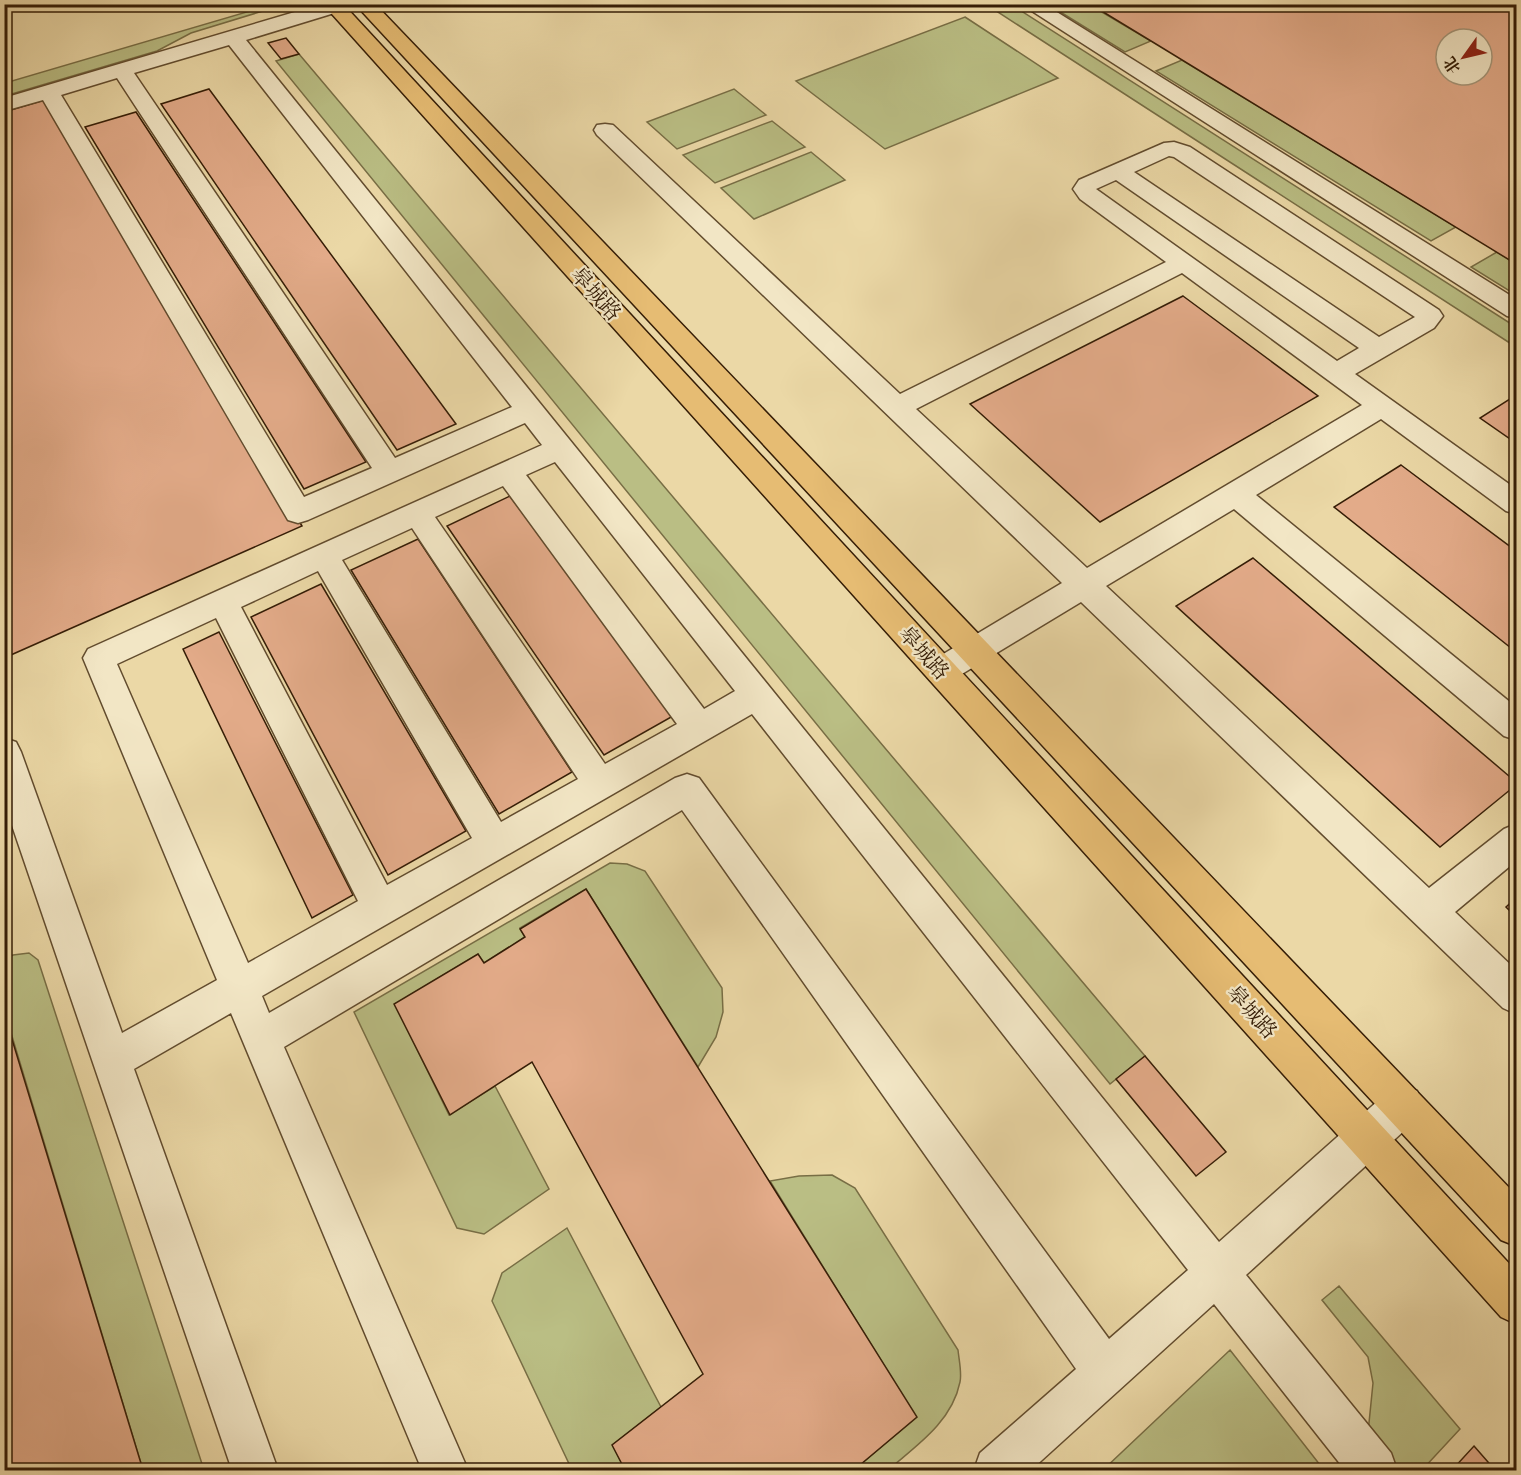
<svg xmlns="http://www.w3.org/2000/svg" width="1521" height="1475" font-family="'IM FELL French Canon','Noto Serif SC',serif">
	<rect width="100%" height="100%" fill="#ebd8a6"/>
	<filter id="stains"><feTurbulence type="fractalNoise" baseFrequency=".00333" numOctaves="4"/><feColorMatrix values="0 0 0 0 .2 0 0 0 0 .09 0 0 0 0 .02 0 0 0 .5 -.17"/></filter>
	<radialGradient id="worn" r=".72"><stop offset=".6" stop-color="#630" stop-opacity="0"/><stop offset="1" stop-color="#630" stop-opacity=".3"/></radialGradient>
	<path fill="#babe84" stroke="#786e45" stroke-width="1.5" d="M987,5H1012L1516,327V347Z
		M1049,5H1090L1151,41L1125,52Z
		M260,8L263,11L191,33L157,51L5,96V83Z
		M965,17L1058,78L885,149L796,81Z
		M299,54L1145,1056L1110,1084L276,61Z
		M1182,60L1456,227L1431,241L1156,71Z
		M734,89L766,115L677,149L647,122Z
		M772,121L805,147L715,183L683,155Z
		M811,152L845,180L754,219L721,188Z
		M1497,252L1516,264V295L1471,267Z
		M610,863L627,864L645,871L722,988L723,1012L716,1037L698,1067L586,889L520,928L525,937L484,963L478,954L395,1004L449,1115L495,1086L549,1189L484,1234L457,1228L354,1012Z
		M29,953L38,960L204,1470H143L5,1013L4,960L13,955Z
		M832,1175L855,1188L958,1350C959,1360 962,1373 960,1382C952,1422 916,1446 888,1470H854L916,1417L770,1181L799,1176Z
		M567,1228L661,1407L613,1445L625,1470H572L492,1301L502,1273Z
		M1339,1286L1460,1429L1422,1470H1391L1377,1453L1368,1433L1373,1383L1368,1357L1322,1300Z
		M1230,1350L1324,1470H1103Z"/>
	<path fill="#e3ab89" stroke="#351d06" stroke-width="1.5" fill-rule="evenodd" d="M1090,4H1516V264L1151,41ZM1446,39H1482V75H1446Z
		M286,38L299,54L281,59L268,43Z
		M209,89L456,424L397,450L161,104Z
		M51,98L302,526L4,658V112Z
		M136,112L366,462L304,489L85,127Z
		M1183,296L1318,396L1100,522L970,404Z
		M1516,395V443L1480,418Z
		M1401,465L1516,551V652L1334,507Z
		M510,496L673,716L604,755L447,526Z
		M418,539L572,772L499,814L351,570Z
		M1253,558L1516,782V785L1440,847L1176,606Z
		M321,584L466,831L388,875L251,617Z
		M219,632L353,895L312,918L183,649Z
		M586,889L917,1417L854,1470H832L830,1468L827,1470H625L612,1445L703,1374L532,1062L450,1115L394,1004L478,954L484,963L525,937L520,929Z
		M1516,898V917L1506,907Z
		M4,1013L143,1470H4Z
		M1145,1056L1226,1152L1196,1176L1116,1079Z
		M1474,1446L1495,1470H1452Z"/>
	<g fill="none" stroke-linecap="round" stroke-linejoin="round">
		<g stroke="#624c2e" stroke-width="3">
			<path id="minor" d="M322,4H342L344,7L341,11L246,40L1219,1242L1389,1091L1403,1085L1417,1091L1423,1105L1417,1119L1246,1275L1391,1453L1397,1470H1345L1214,1304L1031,1470H974L980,1453L1076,1369L682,810L284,1047L468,1470H422L231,1013L134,1069L278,1470H232L4,802V738L16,742L21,752L122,1033L217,980L83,658L88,649L542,445L525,423L308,520L298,523L288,520L43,100L4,111V98ZM229,45L512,407L395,458L134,73ZM117,78L372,468L304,497L61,95ZM555,462L735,691L704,709L526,475ZM503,486L677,724L605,764L435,517ZM412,528L578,779L501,822L342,560ZM318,571L472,838L387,885L241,607ZM216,618L358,901L248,963L117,664ZM752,714L1188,1270L1109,1339L699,778L687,774L675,778L269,1013L262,996Z
				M1021,4H1044L1516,299V318L1507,316Z
				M605,124L613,125L900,394L1166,262L1080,199L1073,189L1079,180L1164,143L1174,142L1190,147L1439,310L1443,316L1434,328L1355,374L1516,489V514L1506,511L1381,419L1256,495L1516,707V740L1504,736L1234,509L1106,586L1429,888L1504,829L1516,824V861L1455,912L1516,970V1014L1503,1008L1081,602L952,680L941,684L930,680L925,671L930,662L1062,583L597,135L594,130L597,125ZM1169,156L1174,157L1415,317L1379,337L1134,172ZM1116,180L1359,348L1337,361L1096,189ZM1182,273L1362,405L1087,568L916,409Z"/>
		</g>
		<g stroke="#351d06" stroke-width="3">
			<path id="major" d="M323,4H343L1516,1271V1324L1501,1317Z
				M355,4H375L1516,1195V1246L1501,1240Z"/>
		</g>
		<use href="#minor" fill="#f2e6c5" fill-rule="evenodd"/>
		<use href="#major" fill="#e6bc73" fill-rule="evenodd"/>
	</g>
	<g text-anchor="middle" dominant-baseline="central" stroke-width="4.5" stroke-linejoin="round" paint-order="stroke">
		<g font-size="21" fill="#351d06" stroke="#f2e6c5">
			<text transform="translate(596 294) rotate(48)">皋城路</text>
			<text transform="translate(924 653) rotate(48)">皋城路</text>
			<text transform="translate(1252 1012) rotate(48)">皋城路</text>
		</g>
	</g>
	<rect width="1521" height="1475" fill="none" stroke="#ebd8a6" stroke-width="24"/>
	<rect x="6" y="6" width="1509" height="1463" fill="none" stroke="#351d06" stroke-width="3"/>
	<rect x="12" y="12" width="1497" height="1451" fill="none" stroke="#351d06" stroke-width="1.5"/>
	<g transform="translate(1464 57) rotate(236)"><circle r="28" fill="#f2e6c5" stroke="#a69679" stroke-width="1.5"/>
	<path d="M0-4.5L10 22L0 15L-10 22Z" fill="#8f2418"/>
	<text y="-9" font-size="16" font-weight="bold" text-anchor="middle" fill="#351d06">北</text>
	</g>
	<rect width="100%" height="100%" filter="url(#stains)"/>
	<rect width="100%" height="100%" fill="url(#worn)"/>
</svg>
